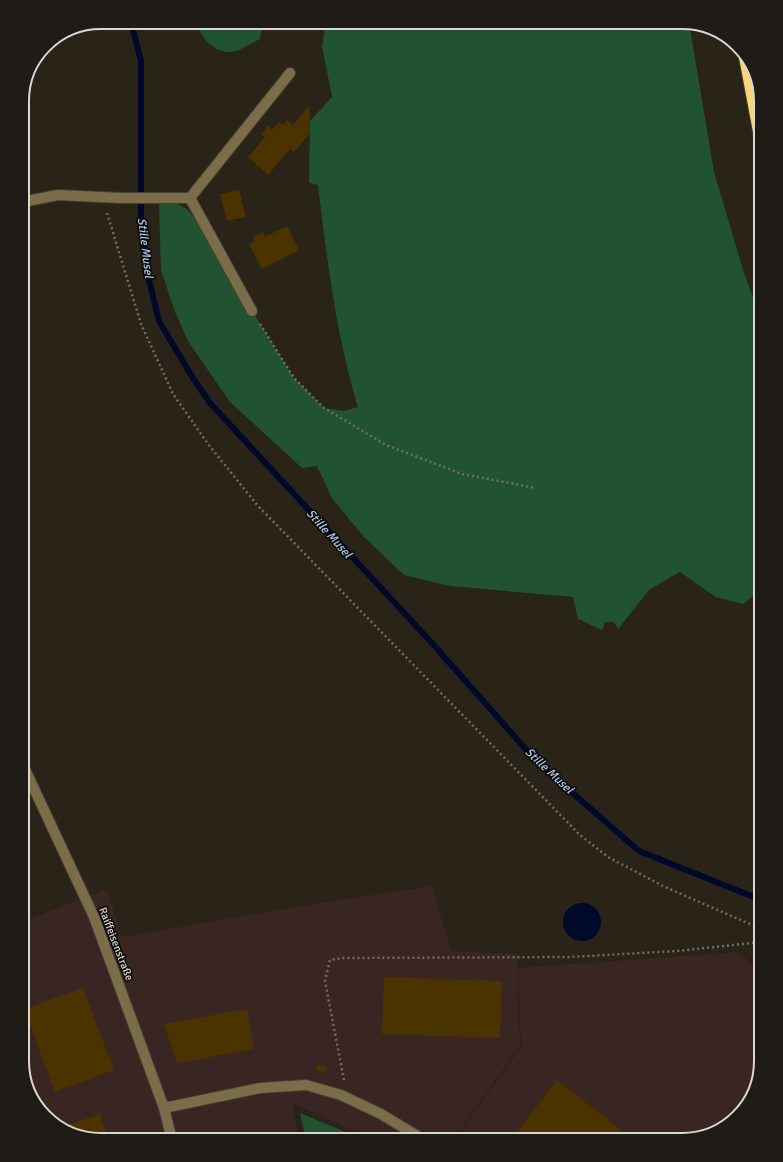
<svg xmlns="http://www.w3.org/2000/svg" width="783" height="1162" font-family="Signika,sans-serif">
	<rect width="100%" height="100%" fill="#292318"/>
	<path fill="#392522" d="M432,886L451,951L517,954L520,1046L453,1140H375L292,1103L299,1140H97L62,1129L33,1100L22,1060V922L107,889L122,937L300,906Z
		M738,952L761,971V1061L750,1100L721,1129L682,1140H454L521,1047L518,968Z"/>
	<path fill="#225331" d="M196,22H263L260,39C252,43 240,51 231,52C213,53 201,37 196,22Z
		M326,22L689,23L714,172L744,273L761,319V590L743,604L716,597L680,572L650,589L618,629L614,622H605L602,630L578,619L573,597L450,586L404,575L364,537L332,498L317,466L302,468L230,402L188,341L175,312L161,270L159,205L161,201L166,200L176,203L188,210L198,223L243,306L252,311L294,378L324,408L344,411L358,407C336,335 327,260 318,185L309,183L310,121L332,97L322,46Z
		M300,1113L365,1140H306Z"/>
	<path fill="#000929" d="M563 922a19 19 0 1 1 38 0a19 19 0 1 1-38 0Z"/>
	<g fill="none" stroke-linecap="round" stroke-linejoin="round">
		<path stroke="#000929" stroke-width="6" d="M131,22L141,61V216L145,264L159,321L191,375L210,403L431,642L538,763L639,851L761,900"/>
	</g>
	<path fill="#4b3300" d="M309,106L310,133L294,152L290,149L268,175L248,157L265,137L261,134L268,126L272,129L279,122L283,125L287,120L293,125Z
		M239,190L246,217L227,221L220,194Z
		M287,226L299,250L262,269L249,244L255,242L253,237L263,232L265,237Z
		M384,977L502,981L500,1038L382,1034Z
		M83,988L114,1070L55,1092L24,1009Z
		M247,1009L254,1049L177,1063L164,1024Z
		M317,1065L327,1066L326,1073L316,1071Z
		M557,1080L634,1140H517L513,1137Z
		M100,1114L109,1140H97L60,1128Z"/>
	<g fill="none" stroke-linecap="round" stroke-linejoin="round">
		<g stroke="#454035" stroke-width="12">
			<path id="minor" d="M190,198L290,73
				M190,198L252,311
				M22,202L58,195L121,198H190
				M22,763L94,917L164,1108L172,1140
				M164,1108L260,1088L306,1085L341,1095L381,1114L424,1140"/>
		</g>
		<g stroke="#454035" stroke-width="14">
			<path id="highway" d="M745,57L761,142"/>
		</g>
		<path stroke="#736e64" stroke-width="2.5" stroke-dasharray="2 3" stroke-linecap="butt" d="M107,213L141,324L173,394L208,444L258,506L580,835L608,857L663,886L761,929
			M260,324L294,378L324,408L386,445L462,474L536,488
			M344,1080L325,981L330,960L343,958L570,957L677,951L761,942"/>
		<use href="#minor" stroke="#7c6d4a" stroke-width="10"/>
		<use href="#highway" stroke="#fad578" stroke-width="12"/>
	</g>
	<g text-anchor="middle" dominant-baseline="central" stroke-width="3.5" stroke-linejoin="round" paint-order="stroke">
		<g font-size="11" fill="#dbd7d0" stroke="#0f0c08">
			<text transform="translate(116 944) rotate(69)">Raiffeisenstraße</text>
		</g>
		<g font-size="12" font-style="italic" fill="#adc9ee" stroke="#0f0c08">
			<text transform="translate(145 248) rotate(83)">Stille Musel</text>
			<text transform="translate(329 534) rotate(48)">Stille Musel</text>
			<text transform="translate(549 771) rotate(43)">Stille Musel</text>
		</g>
	</g>
	<path d="M0 0H783V1162H0ZM101 29H682A72 72 0 0 1 754 101V1061A72 72 0 0 1 682 1133H101A72 72 0 0 1 29 1061V101A72 72 0 0 1 101 29Z" fill="#1f1c18" fill-rule="evenodd"/>
	<path fill="none" stroke="#dbd7d0" stroke-width="2" d="M101 29H682A72 72 0 0 1 754 101V1061A72 72 0 0 1 682 1133H101A72 72 0 0 1 29 1061V101A72 72 0 0 1 101 29Z"/>
</svg>
